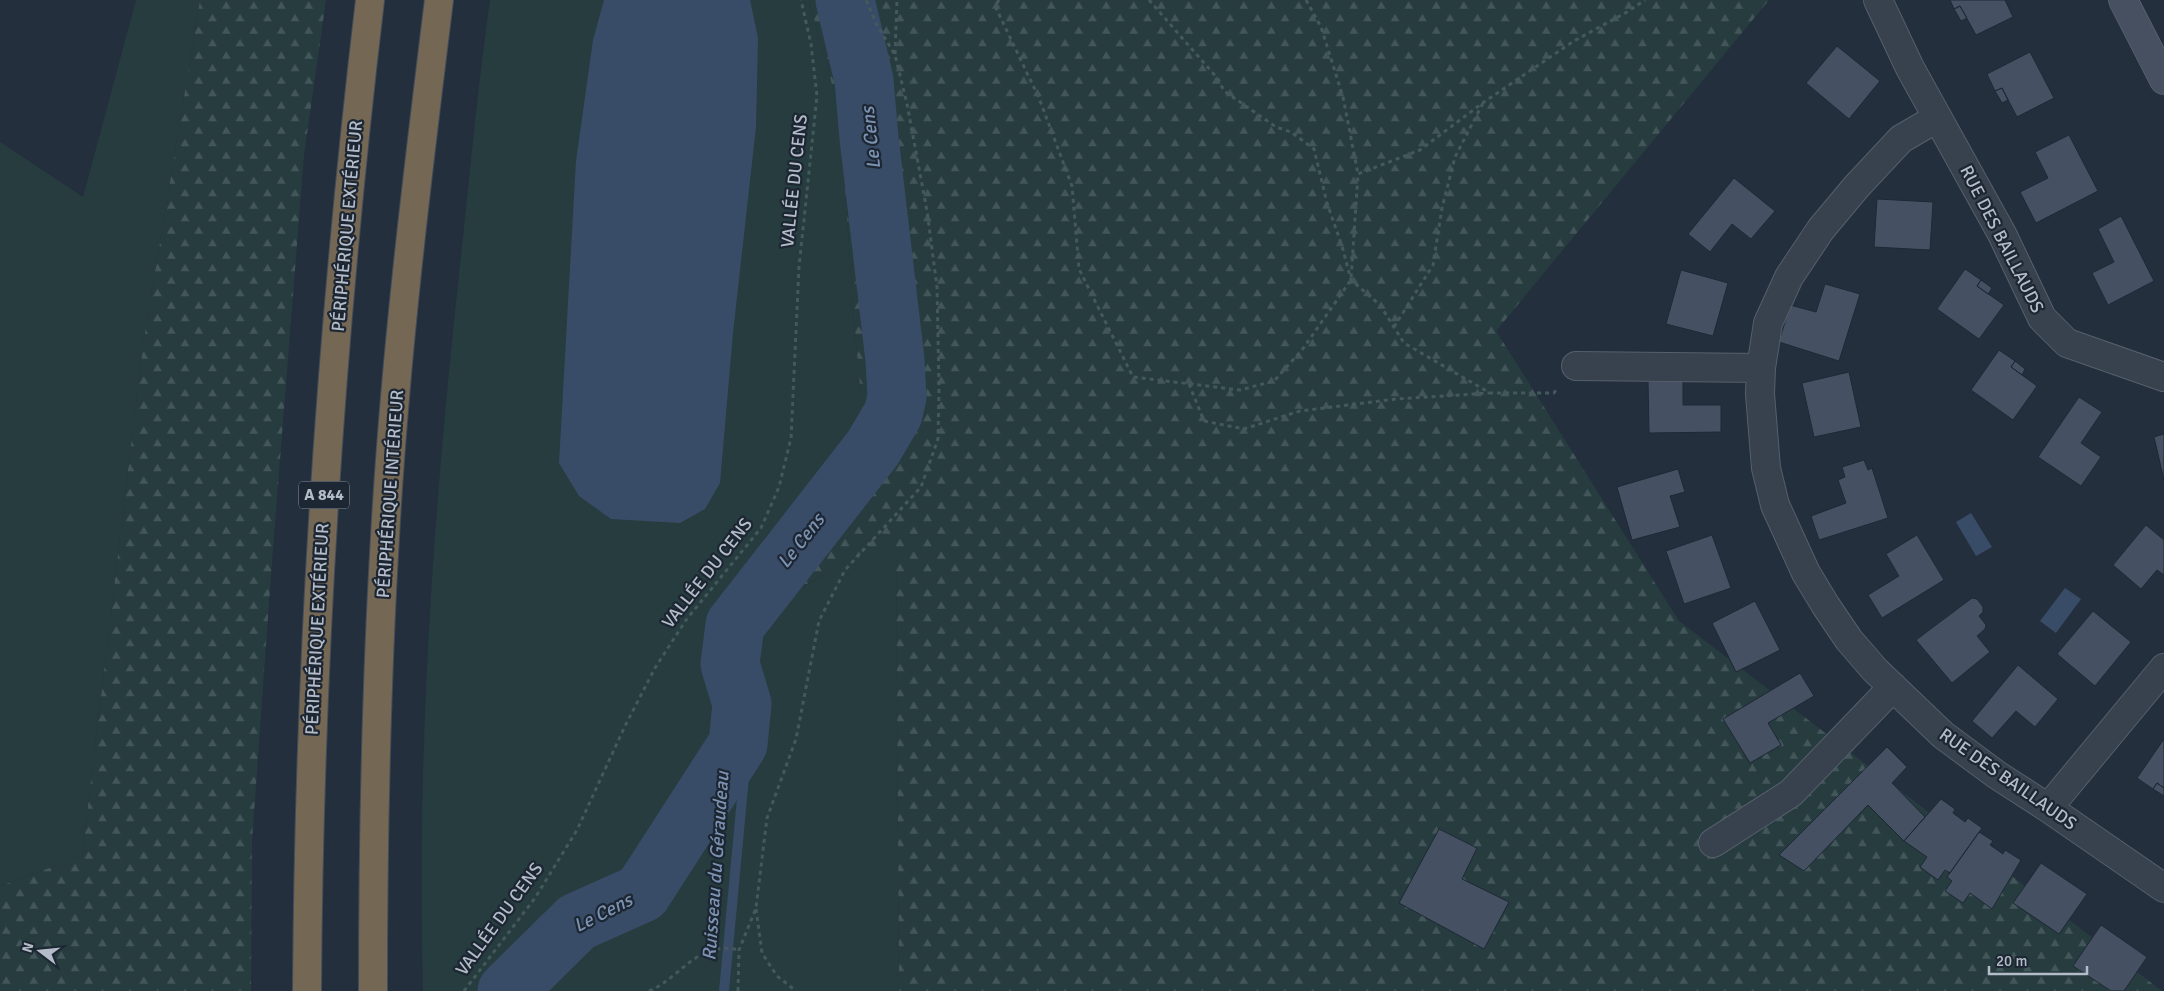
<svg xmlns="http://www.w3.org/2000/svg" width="2164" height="991" font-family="Signika,sans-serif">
	<defs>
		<pattern id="forest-firs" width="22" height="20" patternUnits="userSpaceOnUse" patternTransform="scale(1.25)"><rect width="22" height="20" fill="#263c3f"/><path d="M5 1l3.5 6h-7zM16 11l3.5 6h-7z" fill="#435659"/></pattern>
	</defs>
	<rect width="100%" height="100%" fill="#242f3e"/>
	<path fill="#263c3f" d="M136,0H200L143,345L82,856L0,886V142L83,197Z
		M490,0H809L840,114L854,320L863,419L797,517L794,592L896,534L899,991H423C416,739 435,488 463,238C471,159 479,79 490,0Z"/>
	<path fill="url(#forest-firs)" d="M200,0H326L304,155L271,574L252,841L251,991H0V886L82,856L143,345Z
		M809,0H1769L1496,331L1679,621L2162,991H899L896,535L793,592L797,517L863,419L854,320L840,114Z"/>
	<path fill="#394c67" d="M604,0H750L758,38L756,127L733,333L720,483L705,509L680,523L611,519L579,496L559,463L576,161L593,40Z
		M1971,513L1992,547L1976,556L1956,522Z
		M2065,588L2081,599L2056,633L2040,621Z"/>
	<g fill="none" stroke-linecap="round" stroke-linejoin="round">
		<path stroke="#394c67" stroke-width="10" d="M724,991L744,777L738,744"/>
		<path stroke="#394c67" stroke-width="59" d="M507,991L577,922L642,893L738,744L742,704L730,664L735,625L873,448L893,414L897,397L895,360L869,138L864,80L845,0"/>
	</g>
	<path fill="#455162" stroke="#1f2835" d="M1950,0H2005L2013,17L1976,35L1960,6L1954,9Z
		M1960,6L1967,18L1961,21L1954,9Z
		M1837,46L1880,81L1849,119L1806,83Z
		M2030,52L2054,98L2017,117L2002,88L1995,91L1987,74Z
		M2002,88L2008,100L2002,103L1995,91Z
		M2069,135L2098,191L2036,223L2020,192L2048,178L2035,152Z
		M1734,178L1775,211L1751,239L1732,224L1710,252L1688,234Z
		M1877,199L1933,202L1930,250L1874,247Z
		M2121,216L2154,281L2108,305L2092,273L2114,262L2098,229Z
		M1965,269L1981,280L1977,286L2004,305L1979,339L1937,309Z
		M1681,270L1728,283L1713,336L1666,324Z
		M1981,280L1992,288L1988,294L1977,286Z
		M1825,284L1860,294L1839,361L1779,342L1790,305L1816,312Z
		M1999,350L2015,361L2011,367L2037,386L2013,420L1971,390Z
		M2015,361L2025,369L2022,375L2011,367Z
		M1849,372L1861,427L1814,437L1802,383Z
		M1648,381H1683V405H1721V432L1649,433Z
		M2079,397L2102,412L2081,443L2101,457L2081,486L2038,457Z
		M2164,434V480L2154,437Z
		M1864,460L1868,470L1872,468L1888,518L1819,540L1811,516L1846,503L1838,480L1845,477L1842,467Z
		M1678,469L1685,492L1670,496L1680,527L1632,540L1617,487Z
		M2146,525L2164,540V575L2157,570L2141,589L2113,565Z
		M1712,535L1731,588L1684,604L1666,551Z
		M1917,535L1944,580L1882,618L1868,595L1899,576L1886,554Z
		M1972,598L1977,599L1983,607V612L1979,616L1986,625L1985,629L1977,636L1990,652L1952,683L1916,640Z
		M1755,601L1780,650L1736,672L1712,623Z
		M2093,611L2131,642L2095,686L2057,654Z
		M2018,665L2058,699L2035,727L2016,711L1992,738L1972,721Z
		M1800,673L1814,696L1768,723L1781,745L1750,763L1723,719Z
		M2164,739V788L2157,783L2153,789L2137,778Z
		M1887,747L1907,767L1892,783L1925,817L1904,841L1868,805L1804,871L1779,855Z
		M2157,783L2164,788V796L2153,789Z
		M1941,799L1955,809L1953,813L1965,822L1968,818L1982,828L1950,873L1945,870L1938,880L1920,867L1927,857L1904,841Z
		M1439,829L1477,848L1462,879L1509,902L1484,949L1399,903Z
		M1979,832L1993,841L1990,845L2003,854L2005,850L2021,860L1992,909L1970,893L1963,903L1945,891L1952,881L1947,877Z
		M2041,863L2087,894L2059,934L2013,903Z
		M2101,925L2147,957L2124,991H2111L2073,966Z"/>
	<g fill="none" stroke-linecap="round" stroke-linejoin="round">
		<g stroke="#565f6c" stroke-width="30">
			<path id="street" d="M1878,0L1910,68L2002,234L2042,318L2067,343L2164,377
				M1937,118L1901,139L1857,186L1821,229L1789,277L1768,323L1761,368L1760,394L1766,468L1775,505L1806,573L1826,606L1849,640L1875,670L1943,735L1997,775L2048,808L2164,888
				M1576,366L1761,368
				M2048,808L2164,668
				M1713,843L1791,793L1893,687"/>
		</g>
		<g stroke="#565f6c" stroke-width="30">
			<path id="secondary" d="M2123,0L2164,80"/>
		</g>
		<g stroke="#434c59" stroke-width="30">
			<path id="highway" d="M307,991C309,660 331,329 370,0
				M373,991C373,839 376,688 385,537C395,357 417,178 439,0"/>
		</g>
		<path stroke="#44595c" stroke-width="3" stroke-dasharray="4 4" stroke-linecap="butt" d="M999,0L995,6L1039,98L1072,186L1079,269L1133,377L1240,390L1274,381L1302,350L1351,280L1358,174L1420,150L1484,102L1574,41L1627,12L1645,0
			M1149,0L1218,79L1224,91L1276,127L1291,132L1314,149L1327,203L1342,246L1351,280L1380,305L1404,343L1490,393H1554L1556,390
			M1306,0L1321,27L1343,97L1358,174
			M895,54L897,0
			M1394,327L1433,265L1442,208L1455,157L1483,103
			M1189,384L1204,421L1244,429L1300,411L1396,399L1489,393
			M756,909L762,953L777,976L796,991
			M464,991L535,898L577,830L625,726L655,668L686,620L761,528L779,487L791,438L799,267L817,96L811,44L801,0
			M649,991C682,977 697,940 739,950
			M738,991L739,950L756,908L767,818L796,739L819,621L845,570L921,487L938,439L939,387L937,287L927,211L907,104L895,55L877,25L866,0"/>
		<use href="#street" stroke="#38414e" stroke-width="28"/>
		<use href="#secondary" stroke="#465061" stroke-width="28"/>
		<use href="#highway" stroke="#746855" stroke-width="28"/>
	</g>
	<g text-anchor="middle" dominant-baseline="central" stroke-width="4.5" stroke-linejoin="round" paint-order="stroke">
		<rect fill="#1d2633" stroke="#878f9c" stroke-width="1" x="299" y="481.5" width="50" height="27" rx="4"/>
		<g font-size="16" font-weight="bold" fill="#b4bcc9">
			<text x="324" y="495">A 844</text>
		</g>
		<g font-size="18" fill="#b4bcc9" stroke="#1d2633">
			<text transform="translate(794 181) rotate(-84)">VALLÉE DU CENS</text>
			<text transform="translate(347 226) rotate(-85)">PÉRIPHÉRIQUE EXTÉRIEUR</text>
			<text transform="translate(2002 239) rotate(63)">RUE DES BAILLAUDS</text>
			<text transform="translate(390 494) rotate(-86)">PÉRIPHÉRIQUE INTÉRIEUR</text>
			<text transform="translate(707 573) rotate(-52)">VALLÉE DU CENS</text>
			<text transform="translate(317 629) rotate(-87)">PÉRIPHÉRIQUE EXTÉRIEUR</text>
			<text transform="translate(2008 779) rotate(35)">RUE DES BAILLAUDS</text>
			<text transform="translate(499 919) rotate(-54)">VALLÉE DU CENS</text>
		</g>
		<g font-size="19" font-style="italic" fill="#7c92b1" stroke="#1d2633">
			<text transform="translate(871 138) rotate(-96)">Le Cens</text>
			<text transform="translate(801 541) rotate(-52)">Le Cens</text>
			<text transform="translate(716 866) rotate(-86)">Ruisseau du Géraudeau</text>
			<text transform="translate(603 913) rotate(-27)">Le Cens</text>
		</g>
	</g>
	<g transform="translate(40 951) rotate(286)" stroke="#1d2633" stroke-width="4" paint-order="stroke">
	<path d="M0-4L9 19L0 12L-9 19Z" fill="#b4bcc9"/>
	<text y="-8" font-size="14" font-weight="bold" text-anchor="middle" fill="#b4bcc9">N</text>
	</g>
	<path d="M1989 966v8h98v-8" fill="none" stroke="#b4bcc9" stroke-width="2.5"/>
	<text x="1996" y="966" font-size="15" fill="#b4bcc9" stroke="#1d2633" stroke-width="4" paint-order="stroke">20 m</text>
</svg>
